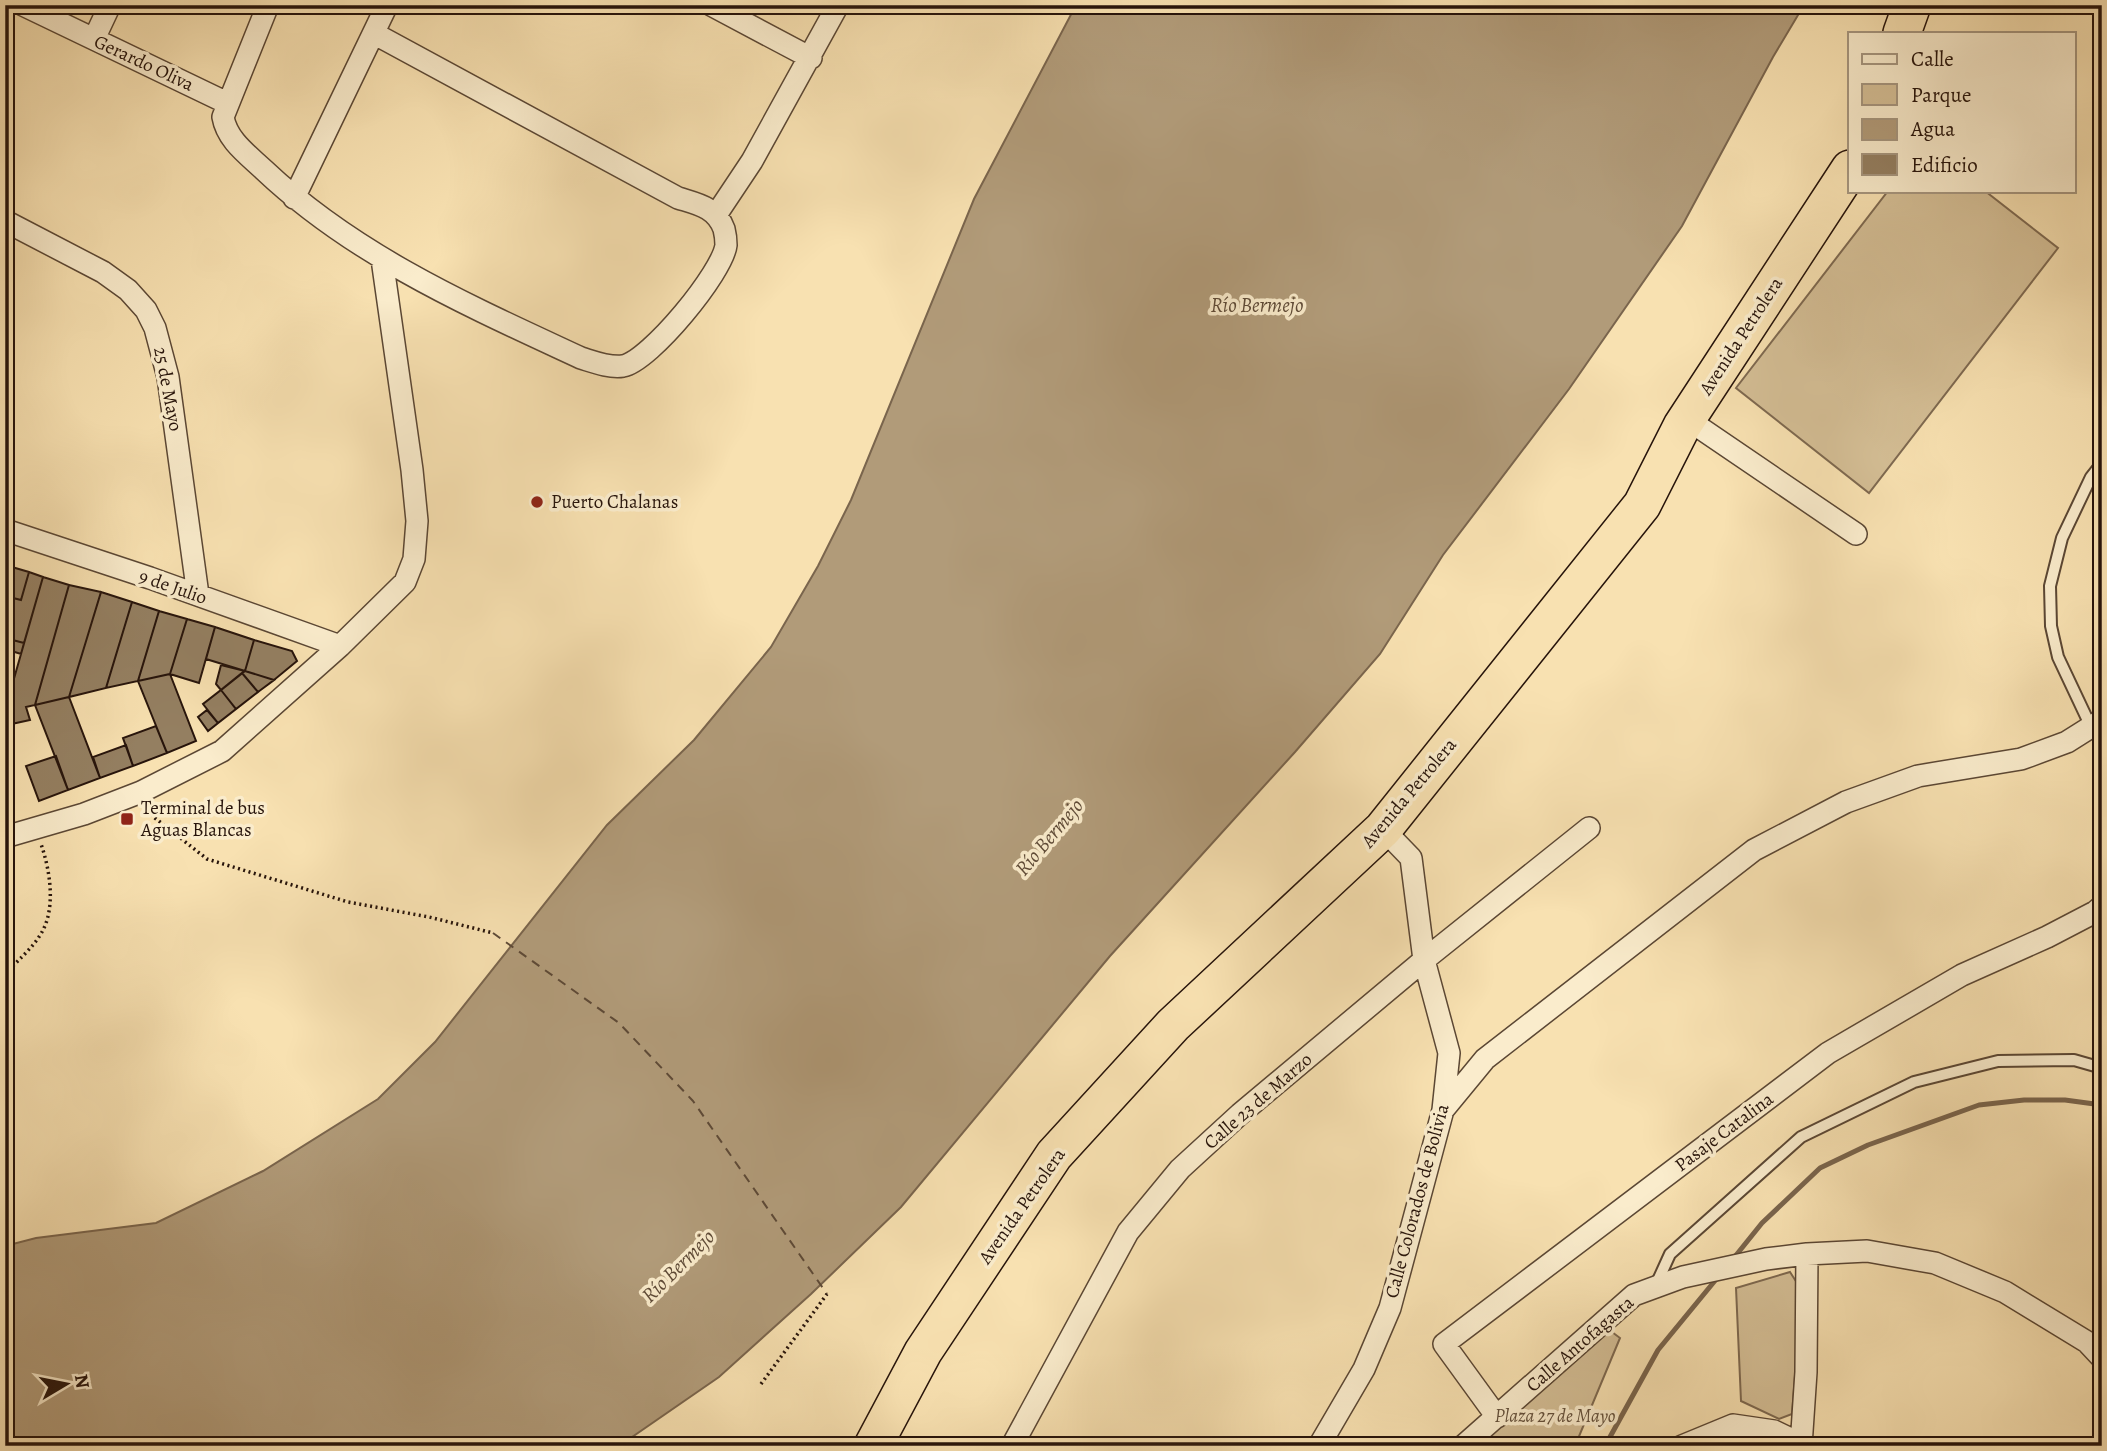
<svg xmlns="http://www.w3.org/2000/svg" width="2107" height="1451" font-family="Alegreya,serif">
	<rect width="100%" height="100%" fill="#f8e1b1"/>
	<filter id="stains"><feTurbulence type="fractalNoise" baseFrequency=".00286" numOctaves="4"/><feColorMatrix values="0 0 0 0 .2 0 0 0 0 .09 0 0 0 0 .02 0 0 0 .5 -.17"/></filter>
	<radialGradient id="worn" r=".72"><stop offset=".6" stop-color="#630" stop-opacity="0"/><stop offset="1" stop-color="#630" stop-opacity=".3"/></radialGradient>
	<path fill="#d4be95" stroke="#7e6950" stroke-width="2" d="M1888,191H1985L2058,248L1869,493L1736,388Z
		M1790,1272L1799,1286L1800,1311L1792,1414L1779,1419L1741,1401L1736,1288Z
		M1608,1329L1620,1338L1575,1446H1477Z"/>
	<path fill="#b19b79" stroke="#7a654d" stroke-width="2" d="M1076,5H1804L1773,57L1682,226L1569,389L1443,555L1380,654L1295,752L1110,956L901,1207L811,1294L719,1377L619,1446H5V1246L36,1238L156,1223L263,1171L378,1099L435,1042L607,825L694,740L771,647L818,566L851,500L974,199Z"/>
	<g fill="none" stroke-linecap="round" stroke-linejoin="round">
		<path stroke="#7a654d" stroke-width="5" d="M1733,1259L1762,1223L1820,1168L1868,1145L1979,1105L2024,1100H2065L2102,1105
			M1605,1446L1658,1350L1718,1277"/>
		<path stroke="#5e4a37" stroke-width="2" stroke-dasharray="9 7" stroke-linecap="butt" d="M493,933L619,1023L693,1101L827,1294"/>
	</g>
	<path fill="#947f61" stroke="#27140b" stroke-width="2" d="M5,565L29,572L21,600L13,598L6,623Z
		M29,572L43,577L24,643L5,638V623L13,598L21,600Z
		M43,577L69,585L35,705L26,707L30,720L7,725L5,710Z
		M69,585L101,592L69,697L35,705Z
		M101,592L132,602L106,688L69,697Z
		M132,602L159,611L138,681L106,688Z
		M159,611L187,619L170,674L138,681Z
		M187,619L215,627L199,683L170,674Z
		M215,627L254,640L245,671L206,659Z
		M5,638L24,643L21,654L5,649Z
		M254,640L292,651L297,661L274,680L245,671Z
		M221,665L245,671L221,690L216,684Z
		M245,671L274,680L258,692L242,673Z
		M242,673L258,692L236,709L221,690Z
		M170,674L196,741L167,753L138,681Z
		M221,690L236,709L218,723L203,704Z
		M69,697L100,778L68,790L35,705Z
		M207,710L218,723L208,731L198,717Z
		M156,726L167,753L133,766L123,738Z
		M126,745L133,766L100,778L93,757Z
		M56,756L68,790L39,801L26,766Z"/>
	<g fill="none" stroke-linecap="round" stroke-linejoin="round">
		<g stroke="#5b4734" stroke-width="14">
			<path id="service" d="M2091,727L2058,657L2051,626L2050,586L2062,538L2091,477L2102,463
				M1655,1287L1670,1254L1801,1137L1914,1082L1998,1061L2074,1060L2102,1068"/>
		</g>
		<g stroke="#5b4734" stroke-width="24">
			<path id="minor" d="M23,5L227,103
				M268,5L223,117C227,140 247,154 264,170C355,256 469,306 581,358C594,362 609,368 623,366C650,361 723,272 726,245C726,241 725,233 724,229C716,207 697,204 678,198L375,34
				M711,5L811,58
				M94,39L110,5
				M294,198L387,5
				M716,215L752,161L838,5
				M5,221L103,272L128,290L146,310L155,328L168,377L198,595
				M1687,419L1856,534
				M5,530L150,578L340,646
				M5,837L84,814L141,792L222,751L340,646L405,582L414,559L417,521L412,470L382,259
				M1443,1110L1485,1059L1754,850L1846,802L1918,776L2021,759L2067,742L2102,720
				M1497,1417L1444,1344L1828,1053L1962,975L2047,937L2095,912L2102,906
				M1012,1446L1128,1232L1180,1169L1240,1114L1424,960L1589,828
				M1319,1446L1364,1369L1390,1308L1443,1110L1449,1053L1424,960L1411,858L1383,829
				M1463,1446L1634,1295L1683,1277L1766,1259L1807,1254L1867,1251L1935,1263L2005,1292L2087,1342L2102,1358
				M1682,1446L1733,1425L1774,1431L1801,1444
				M1801,1446L1806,1372L1807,1254"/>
		</g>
		<g stroke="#27140b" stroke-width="40">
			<path id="trunk" d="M1902,33L1912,5
				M873,1446L923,1352L1054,1155L1173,1025L1383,829L1642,505L1682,426L1850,169"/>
		</g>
		<path stroke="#27140b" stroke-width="3.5" stroke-dasharray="2 3.5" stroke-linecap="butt" d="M146,811L207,859L348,902L429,917L493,933
			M5,974C18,960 33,948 42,932C56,907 50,870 41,844
			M761,1384L827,1294"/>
		<use href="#service" stroke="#faeccc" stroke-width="10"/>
		<use href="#minor" stroke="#faeccc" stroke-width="21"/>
		<use href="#trunk" stroke="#f8e1b1" stroke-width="37"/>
	</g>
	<g fill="#8f2418" stroke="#faeccc" stroke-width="2.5">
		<circle cx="537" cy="502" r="7"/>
		<rect x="120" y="812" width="14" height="14" rx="3.5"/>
	</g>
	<g text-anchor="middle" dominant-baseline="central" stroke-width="7" stroke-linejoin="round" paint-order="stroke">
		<g font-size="19" fill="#27140b" stroke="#faeccc">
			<text transform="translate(144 63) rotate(25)">Gerardo Oliva</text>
			<text transform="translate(1741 336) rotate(-57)">Avenida Petrolera</text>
			<text transform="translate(168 389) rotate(79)">25 de Mayo</text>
			<text transform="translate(173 587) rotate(19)">9 de Julio</text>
			<text transform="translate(1409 793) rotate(-50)">Avenida Petrolera</text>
			<text transform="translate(1258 1101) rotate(-41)">Calle 23 de Marzo</text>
			<text transform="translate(1724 1132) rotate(-37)">Pasaje Catalina</text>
			<text transform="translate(1417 1201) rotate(-75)">Calle Colorados de Bolivia</text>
			<text transform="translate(1022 1206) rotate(-55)">Avenida Petrolera</text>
			<text transform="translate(1580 1344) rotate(-41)">Calle Antofagasta</text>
		</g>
		<g font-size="19" fill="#27140b" stroke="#faeccc" text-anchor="start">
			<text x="551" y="502">Puerto Chalanas</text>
			<text x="141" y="808">Terminal de bus<tspan x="141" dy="22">Aguas Blancas</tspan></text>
		</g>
		<g font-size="19" font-style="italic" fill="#64503b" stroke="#faeccc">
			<text x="1555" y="1416">Plaza 27 de Mayo</text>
		</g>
		<g font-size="21" font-style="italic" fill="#5e4a37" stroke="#faeccc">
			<text x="1257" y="305">Río Bermejo</text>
			<text transform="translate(1049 837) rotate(-50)">Río Bermejo</text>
			<text transform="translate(678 1266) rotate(-45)">Río Bermejo</text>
		</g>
	</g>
	<rect width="2107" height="1451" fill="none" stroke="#f8e1b1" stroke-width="28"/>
	<rect x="7" y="7" width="2093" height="1437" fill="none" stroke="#27140b" stroke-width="3.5"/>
	<rect x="14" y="14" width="2079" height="1423" fill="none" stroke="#27140b" stroke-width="2"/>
	<rect x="1848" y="32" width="228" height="161" fill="#faeccc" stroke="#a6967f" stroke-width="2"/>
	<rect x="1862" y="54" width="35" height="10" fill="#faeccc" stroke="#a6967f" stroke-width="2"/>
	<text x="1911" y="66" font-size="21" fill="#27140b">Calle</text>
	<rect x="1862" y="84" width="35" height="21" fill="#d4be95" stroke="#a6967f" stroke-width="2"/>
	<text x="1911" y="102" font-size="21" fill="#27140b">Parque</text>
	<rect x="1862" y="119" width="35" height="21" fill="#b19b79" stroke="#a6967f" stroke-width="2"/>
	<text x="1911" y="136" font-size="21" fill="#27140b">Agua</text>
	<rect x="1862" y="154" width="35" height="21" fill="#947f61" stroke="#a6967f" stroke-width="2"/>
	<text x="1911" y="172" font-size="21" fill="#27140b">Edificio</text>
	<g transform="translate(66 1384) rotate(80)" stroke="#faeccc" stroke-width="5" paint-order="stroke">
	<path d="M0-5L12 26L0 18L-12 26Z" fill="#27140b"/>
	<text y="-10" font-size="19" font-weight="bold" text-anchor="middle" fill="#27140b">N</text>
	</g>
	<rect width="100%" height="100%" filter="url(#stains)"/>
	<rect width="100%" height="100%" fill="url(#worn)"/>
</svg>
